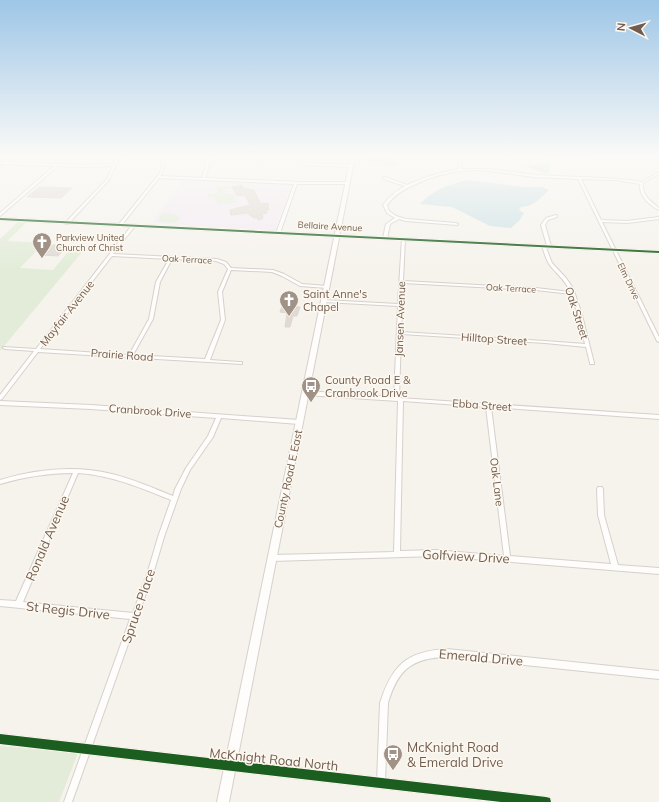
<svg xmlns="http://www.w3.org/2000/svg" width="659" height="802" font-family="Mulish,sans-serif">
	<rect width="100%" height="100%" fill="#f6f3ed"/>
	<path fill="#f3ebf2" d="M548,156H659V162L549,158Z
		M183,180L228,182L292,184L275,230L151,223Z"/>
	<path fill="#e3ecd9" d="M228,186L229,189H223L225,192L219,193H227L234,195L237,202L218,205L214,197L208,198V194L218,193L216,187Z
		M166,213L174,214L180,218L175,223L158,221L161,214Z
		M18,222L26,223L7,241L44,243L20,268L53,270L74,245L87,246L0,351V239Z
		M0,746L78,753L59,802H0Z"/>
	<path fill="#d0e2e5" d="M545,163L551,165L549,173L546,174L525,166Z
		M466,180L524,187H542L549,190C540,198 534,207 521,207L519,210L524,213L519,221L511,228L490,226L452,207L420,204C432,190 449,185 466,180Z"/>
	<path fill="#e1dad4" stroke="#ded7d0" d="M379,156H384L398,163L390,166L380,162L375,163L368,160Z
		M242,185L244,188L254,190L261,204L268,203L269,210H266L267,213L262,214L263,218L262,219L258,220L257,218H254L247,213L231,215L230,210L250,205L245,195L237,196L232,187Z
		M39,187L72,188L61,198L27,197Z
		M53,245L67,246L58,256L41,255L48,248Z
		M282,306L300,307L297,316H293L290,327H285L287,313L280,312Z"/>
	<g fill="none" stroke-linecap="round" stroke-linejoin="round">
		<g stroke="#d5d0cb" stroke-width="2">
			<path id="minor" d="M12,156H15L8,162L82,165L114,164L117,156H120L109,180L68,224H66V222L107,179L113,166L82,167L58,166L0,216V213L54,166L0,164V162H5Z
				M164,156H166L162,173L160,176L202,178L209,156H212L205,178L300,182H348L350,183L348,184H297L280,233L278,234L276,233L294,184L159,178L121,226H119V224L160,173Z
				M268,156H273L257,163L255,162Z
				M275,156H281L307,163L351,165L352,166L351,167L307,165Z
				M458,156H460L462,169H488L536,175L602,178L629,180L642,182L659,172V174L643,183C642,195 650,201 659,208V210C649,205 639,196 640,184L616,180L581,179L601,220L627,221L659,217V219L627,223L602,222L659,337V342L657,341L578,179C564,178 549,178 535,177C516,175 497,171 478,170C456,170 435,175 416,184C404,189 394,195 387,205L389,211L396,216L406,219L456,223L458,224L457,225L406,221L399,219L390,224L387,238L384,239L383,238L386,224L395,218L387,213L383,205C389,197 396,191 405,186L383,179V177H385L407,185C424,177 441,172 459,169Z
				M556,215H557V217L548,220L545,225L551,246L549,247L547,246L541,225L546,218Z
				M132,225L135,226L113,254L217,259L226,262L231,268L273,270L284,274L302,284L327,286L329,287L327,288L300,286L282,276L272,272L231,270L222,292L225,320L210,360L240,362H242V364L38,352L2,399L0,400V395L34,351L5,349L3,348V347L36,349ZM112,256L169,259L156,282L149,319L129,355L40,349ZM172,259L216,261L224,264L228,269L218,292L221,320L205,359L133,355L153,319L160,282Z
				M402,238L405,239L403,281L536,288L570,292C566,280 556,274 549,264C546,259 544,252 542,246L545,245L552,263L566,278L573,288L582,315L594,363V364H590V363L586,347L545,343L401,334L399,398L659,415V419L491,407L510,556L611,564L598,515L597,489L598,487H602L603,489L604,515L618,565L659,568V574L436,556L272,561L270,560L269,558L270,556L272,555L394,552L398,401L305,395L303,393L305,391L394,397L398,306L324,302L322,301L324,300L398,304ZM403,283L536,290L571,294L578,315L585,344L545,341L401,332ZM403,401L486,407L504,556L436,550L400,551Z
				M0,401L91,405L299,420L302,422L299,424L221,418L213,437L190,470L181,489L164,537L154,571L72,802H64L130,619L0,606V600L16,601L73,473C48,473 24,477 0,484V480C37,469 75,465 112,474C133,479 153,488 173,496L175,489L186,468L208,436L216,418L91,409L0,405ZM78,473C111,475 141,488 171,500L158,537L148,571L133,613L23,602Z
				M447,649L659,671V679L447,657C412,658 398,669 388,703L385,782L384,785L381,786L378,785L377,782L380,703C392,665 407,651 447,649Z"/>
		</g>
		<g stroke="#d5d0cb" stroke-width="2">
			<path id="tertiary" d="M0,218L659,251V253L0,220Z
				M0,734L546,797L550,798L551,802H501L0,744Z"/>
		</g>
		<g stroke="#d6d0cb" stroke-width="2">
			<path id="secondary" d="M351,156H355L229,802H217Z"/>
		</g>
		<use href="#minor" fill="#fefdfc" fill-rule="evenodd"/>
		<use href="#tertiary" fill="#fefdfc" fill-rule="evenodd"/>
		<use href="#secondary" fill="#fefdfc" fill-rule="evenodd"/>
		<g stroke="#fdf8ef" stroke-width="2">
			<path id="cycleway" d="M0,218L659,251V253L0,220Z
				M0,734L546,797L550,798L551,802H501L0,744Z"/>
		</g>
		<use href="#cycleway" fill="#1b5e20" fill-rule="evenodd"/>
	</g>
	<linearGradient id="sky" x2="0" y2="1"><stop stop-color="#9ec6e7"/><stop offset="0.58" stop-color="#fbfaf7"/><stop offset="1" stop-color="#fbfaf7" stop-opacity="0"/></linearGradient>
	<rect width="659" height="269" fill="url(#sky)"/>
	<defs>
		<g id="church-pin" transform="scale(1)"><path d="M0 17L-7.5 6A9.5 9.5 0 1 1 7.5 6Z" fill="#a09286" stroke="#fdf8ef"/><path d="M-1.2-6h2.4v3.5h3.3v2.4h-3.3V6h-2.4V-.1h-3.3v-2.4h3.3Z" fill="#fff"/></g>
		<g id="bus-pin" transform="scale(1)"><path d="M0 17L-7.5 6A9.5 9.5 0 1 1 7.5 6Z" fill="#a09286" stroke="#fdf8ef"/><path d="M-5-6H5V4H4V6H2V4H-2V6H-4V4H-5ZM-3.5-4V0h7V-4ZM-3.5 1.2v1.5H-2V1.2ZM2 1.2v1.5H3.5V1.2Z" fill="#fff"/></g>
	</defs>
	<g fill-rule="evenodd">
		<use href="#church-pin" x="42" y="242"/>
		<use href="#church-pin" x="289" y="300"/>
		<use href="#bus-pin" x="311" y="386"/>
		<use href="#bus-pin" x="393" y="754"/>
	</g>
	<g text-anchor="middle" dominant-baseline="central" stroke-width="3" stroke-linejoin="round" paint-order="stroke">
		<g font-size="9" fill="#715d4f" stroke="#fdf8ef">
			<text transform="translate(330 226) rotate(3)">Bellaire Avenue</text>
			<text transform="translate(187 259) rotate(3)">Oak Terrace</text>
			<text transform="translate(629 281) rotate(64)">Elm Drive</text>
			<text transform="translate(511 288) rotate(3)">Oak Terrace</text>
		</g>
		<g font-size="9" fill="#715d4f" stroke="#fdf8ef" text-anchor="start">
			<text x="56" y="237">Parkview United<tspan x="56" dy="10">Church of Christ</tspan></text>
		</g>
		<g font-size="11" fill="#715d4f" stroke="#fdf8ef" text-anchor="start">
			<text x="303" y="294">Saint Anne's<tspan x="303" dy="13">Chapel</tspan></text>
			<text x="325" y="380">County Road E &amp;<tspan x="325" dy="13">Cranbrook Drive</tspan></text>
		</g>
		<g font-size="11" fill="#715d4f" stroke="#fdf8ef">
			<text transform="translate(67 313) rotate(-52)">Mayfair Avenue</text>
			<text transform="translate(577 313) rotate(72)">Oak Street</text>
			<text transform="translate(400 319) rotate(-88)">Jansen Avenue</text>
			<text transform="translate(494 339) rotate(4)">Hilltop Street</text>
			<text transform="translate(122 355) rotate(4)">Prairie Road</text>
			<text transform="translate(482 405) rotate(4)">Ebba Street</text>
			<text transform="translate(150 411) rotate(4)">Cranbrook Drive</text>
			<text transform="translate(288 479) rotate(-78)">County Road E East</text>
			<text transform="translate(497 482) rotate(83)">Oak Lane</text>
		</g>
		<g font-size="13" fill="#715d4f" stroke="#fdf8ef">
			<text transform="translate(47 538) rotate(-67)">Ronald Avenue</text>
			<text transform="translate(466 556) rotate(3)">Golfview Drive</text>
			<text transform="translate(138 606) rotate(-71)">Spruce Place</text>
			<text transform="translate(68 610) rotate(6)">St Regis Drive</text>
			<text transform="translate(481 657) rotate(5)">Emerald Drive</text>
			<text transform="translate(274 759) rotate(6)">McKnight Road North</text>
		</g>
		<g font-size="13" fill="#715d4f" stroke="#fdf8ef" text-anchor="start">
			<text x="407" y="747">McKnight Road<tspan x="407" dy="15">&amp; Emerald Drive</tspan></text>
		</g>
	</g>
	<g transform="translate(631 28) rotate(276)" stroke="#fdf8ef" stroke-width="3" paint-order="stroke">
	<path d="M0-3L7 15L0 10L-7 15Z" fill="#715d4f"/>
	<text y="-6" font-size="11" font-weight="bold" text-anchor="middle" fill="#715d4f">N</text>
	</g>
</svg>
